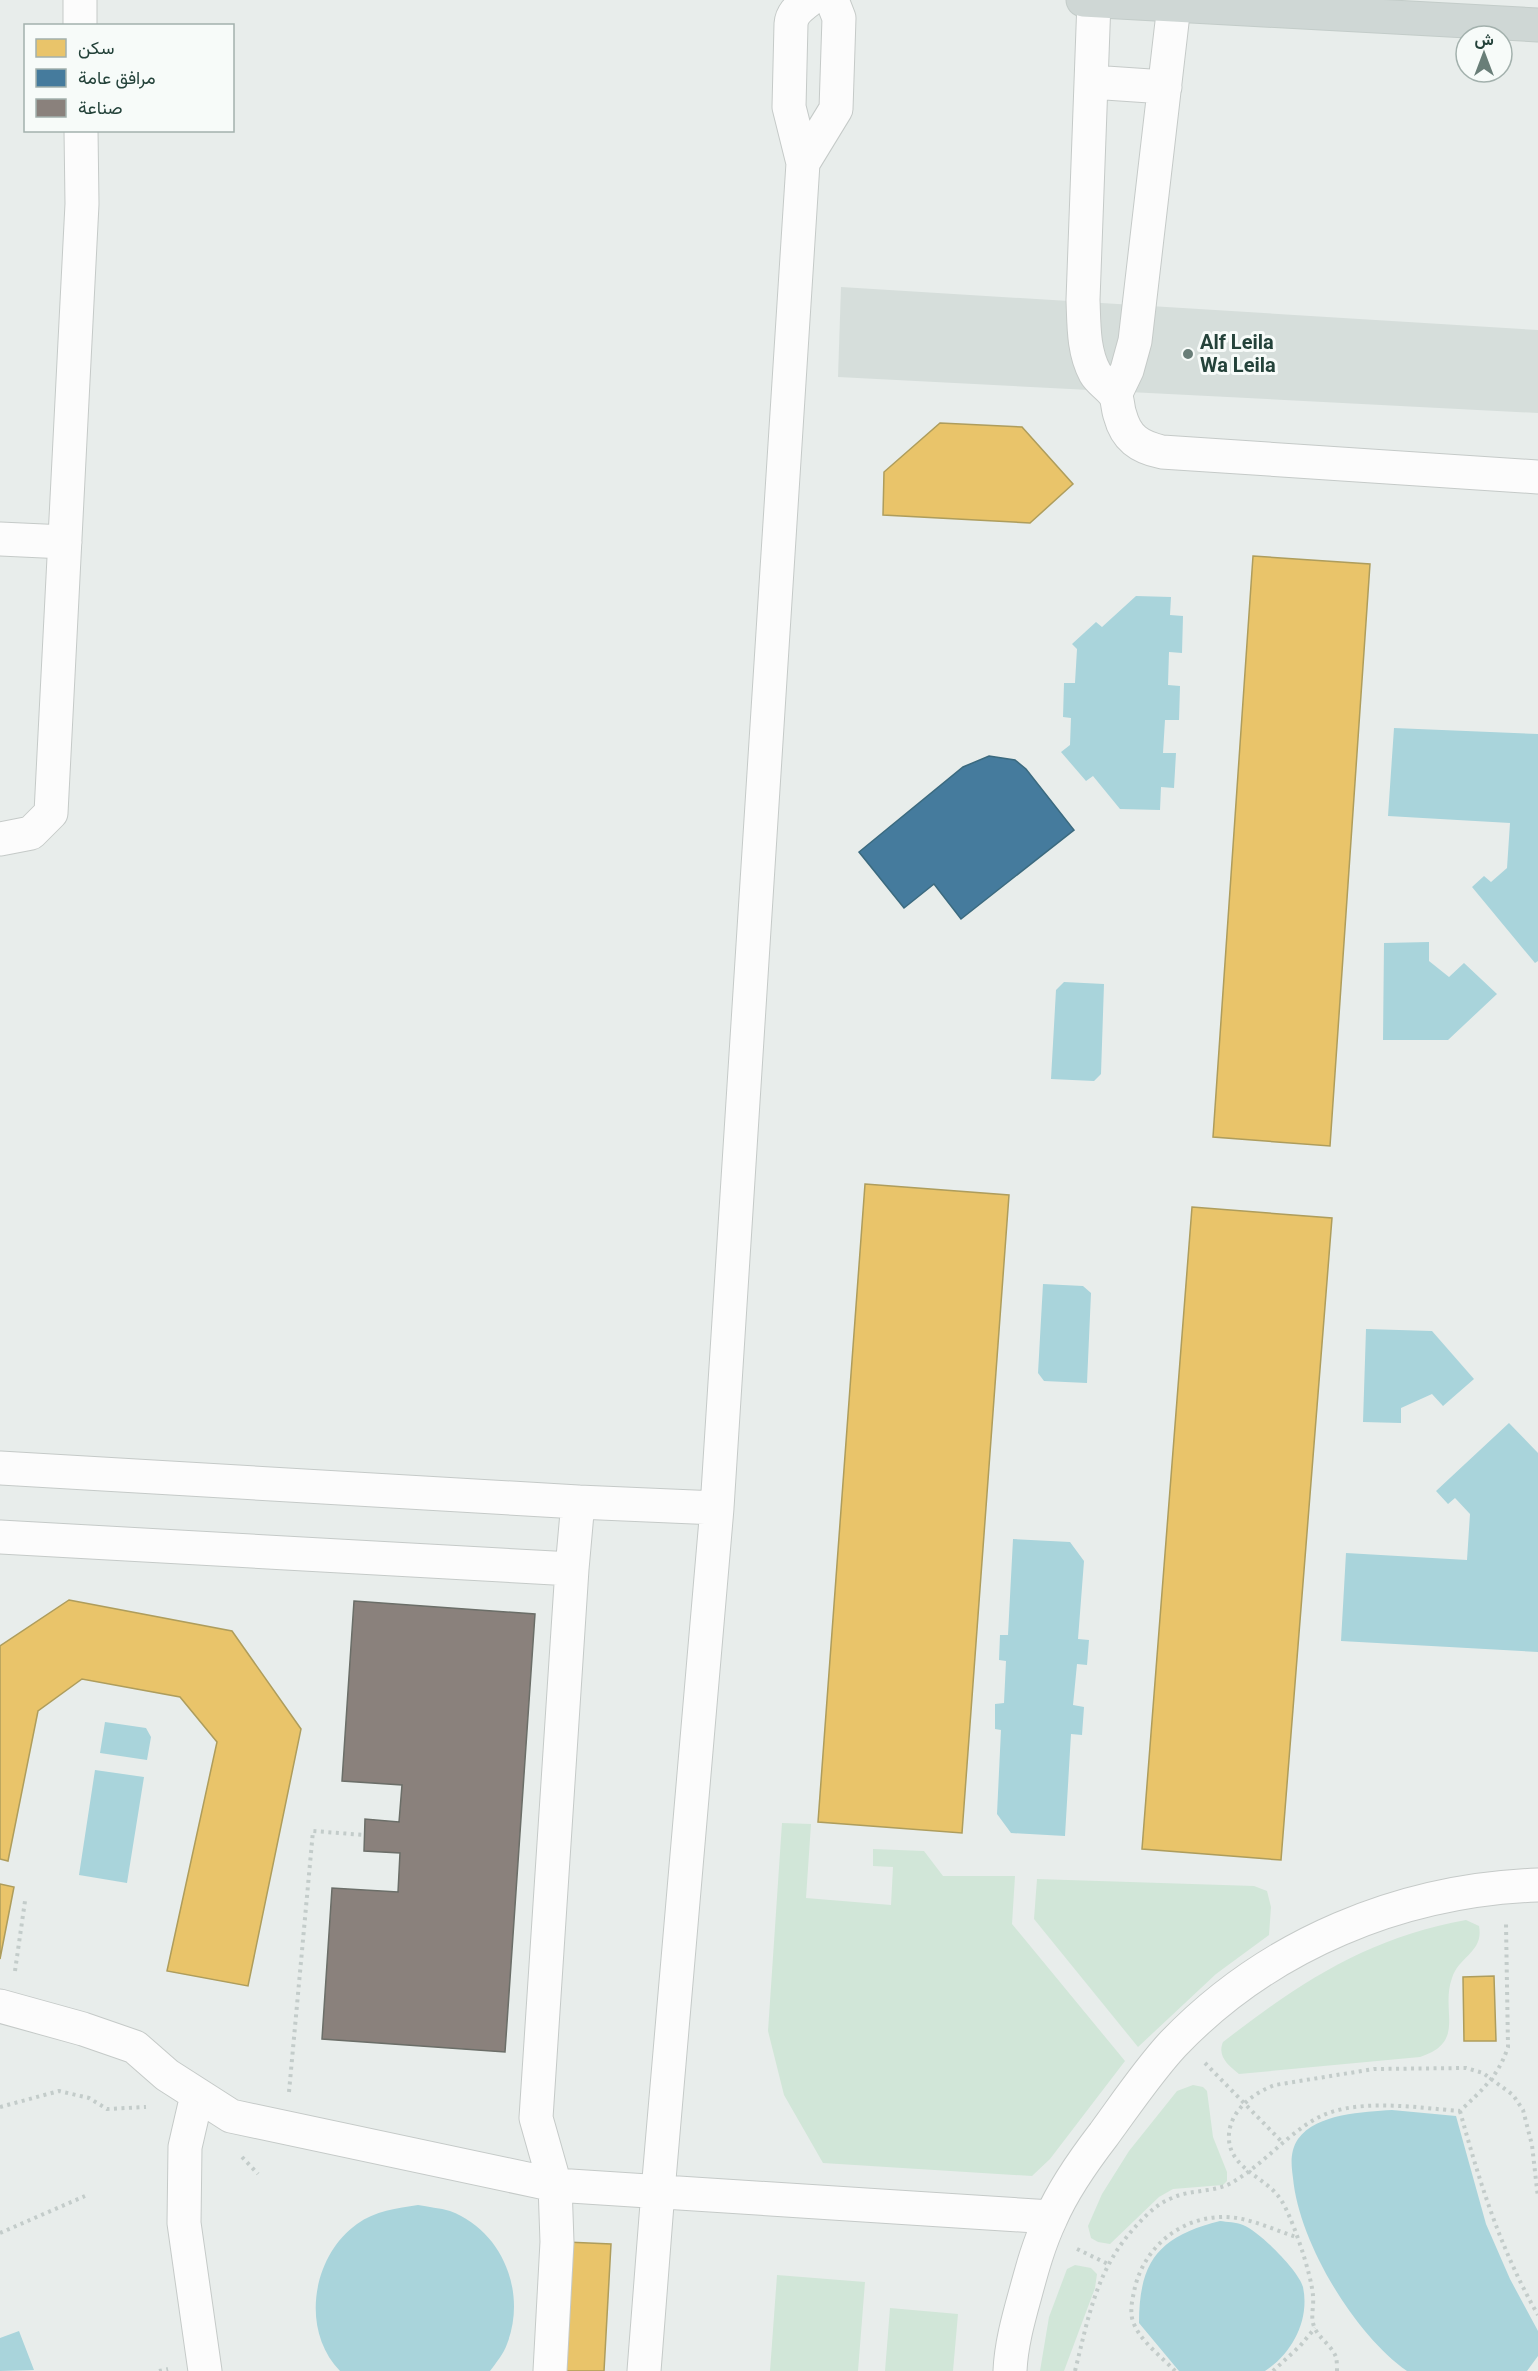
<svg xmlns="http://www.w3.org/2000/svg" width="1538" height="2371" font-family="Roboto,Vazirmatn,sans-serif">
	<rect width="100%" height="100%" fill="#e8edeb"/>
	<path fill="#d6dedb" d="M841,287L1538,330V413L838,377Z"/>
	<path fill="#d1e6d8" d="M782,1823L811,1824L806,1898L891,1905L893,1867L873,1866V1849L924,1851L943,1876H1015L1012,1924L1125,2061L1050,2159L1032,2176L823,2163L784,2095L768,2031Z
		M1037,1879L1254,1886L1267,1891L1271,1907L1269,1935L1216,1974L1138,2047L1034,1919Z
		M1466,1920L1479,1926C1484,1952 1459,1956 1452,1978C1440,2011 1467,2042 1420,2057L1239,2074C1228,2065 1217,2056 1223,2042C1299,1983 1369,1937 1466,1920Z
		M1193,2085L1203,2087L1207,2091L1213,2137L1227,2172V2181L1223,2185L1173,2189L1159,2197L1110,2244L1098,2242L1091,2238L1088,2226L1102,2194L1129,2151L1177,2091Z
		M1075,2265L1091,2268L1097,2274L1095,2288L1064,2371H1040L1049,2317L1067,2269Z
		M777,2275L865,2282L858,2371H770Z
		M890,2308L958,2314L953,2371H885Z"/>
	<path fill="#a9d4db" d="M1136,596L1171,597L1170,615L1183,616L1182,653L1169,652L1168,685L1180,686L1179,720H1165L1163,753H1176L1174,788L1161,787L1160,810L1120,809L1093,776L1086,781L1061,752L1070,745L1071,718L1063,717L1064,683H1075L1077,649L1072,644L1096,622L1102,627Z
		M1394,728L1538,734V961L1535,963L1472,887L1484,876L1491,882L1507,868L1510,823L1388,816Z
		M1429,942V961L1449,977L1464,963L1497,994L1448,1040H1383L1384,943Z
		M1064,982L1104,984L1101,1074L1094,1081L1051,1079L1056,990Z
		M1043,1284L1083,1286L1091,1293L1087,1383L1044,1381L1038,1373Z
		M1366,1329L1432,1331L1474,1379L1443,1406L1432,1394L1401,1408V1423L1363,1422Z
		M1509,1423L1538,1453V1652L1341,1641L1346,1553L1467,1560L1470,1514L1455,1498L1448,1504L1436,1491Z
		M1013,1539L1070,1542L1084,1561L1078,1639L1089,1640L1087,1665L1077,1664L1073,1705L1084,1707L1082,1735L1071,1734L1065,1836L1011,1833L997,1814L1001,1730L995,1729V1704L1004,1703L1006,1661L999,1660L1000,1635H1008Z
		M105,1722L146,1728L151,1737L147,1760L100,1753Z
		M95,1770L144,1777L127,1883L79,1875Z
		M1392,2110L1456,2116L1486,2224L1510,2279L1538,2331V2356L1527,2371H1407C1354,2334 1299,2242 1293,2178C1291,2164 1290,2151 1298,2139C1317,2113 1364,2112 1392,2110Z
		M418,2205C428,2207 440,2208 450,2211C503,2231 527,2293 507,2344C504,2353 496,2363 490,2371H340C300,2330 312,2256 357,2224C375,2211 397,2208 418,2205Z
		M1220,2221C1227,2222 1236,2222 1243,2225C1259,2231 1299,2271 1303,2287C1310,2320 1292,2354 1265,2371H1179L1139,2323C1139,2260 1160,2236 1220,2221Z
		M19,2331L34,2370L0,2371V2338Z"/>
	<path fill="#e9c46a" stroke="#ae9d5c" stroke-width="1.5" d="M940,423L1022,427L1073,484L1030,523L883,515L884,472Z
		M1253,556L1370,564L1330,1146L1213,1137Z
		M865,1184L1009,1195L962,1833L818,1822Z
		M1192,1207L1332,1218L1281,1860L1142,1849Z
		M69,1600L232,1631L301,1729L248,1986L167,1971L217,1742L180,1697L82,1679L38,1711L8,1861L0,1859V1646Z
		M0,1884L14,1887L0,1959Z
		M1494,1976L1496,2041H1464L1463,1977Z
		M566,2242L611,2244L604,2371H559Z"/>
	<path fill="#457b9d" stroke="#3b6a7f" stroke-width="1.5" d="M989,756L1015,760L1026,769L1074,830L961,919L934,884L904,908L859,852L963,767Z"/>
	<path fill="#8a817c" stroke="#6b6e68" stroke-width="1.5" d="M354,1601L535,1614L505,2052L322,2039L332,1888L398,1892L400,1853L364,1851L365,1819L399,1822L402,1785L342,1781Z"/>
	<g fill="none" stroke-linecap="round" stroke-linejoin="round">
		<g stroke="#c5cac8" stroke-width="35">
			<path id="minor" d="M80,0V26
				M1094,1L1083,300C1084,324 1083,351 1095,373C1100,382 1112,388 1116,397C1118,402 1118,410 1120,415C1126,438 1139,447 1162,452L1538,477
				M1091,82L1165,87
				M803,163L836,109L839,18L832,0
				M1115,395L1127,370L1135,341L1174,5
				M0,539L65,542
				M0,839L31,833L51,813L82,204L81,130
				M0,1468L578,1502L717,1508
				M578,1502L572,1569L536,2118L555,2185L1051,2217
				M0,1537L572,1569
				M0,2006L83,2029L135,2047L167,2075L231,2116L555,2185L557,2242L550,2371
				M197,2095L185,2147L184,2223L205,2371
				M644,2371L658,2191L717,1508L803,163L789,107L791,24C792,12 801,7 809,0
				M1010,2371C1011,2346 1018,2320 1025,2295C1032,2269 1039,2243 1051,2218C1064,2188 1084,2160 1104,2134C1126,2104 1148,2071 1173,2044C1269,1944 1401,1890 1538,1885"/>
		</g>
		<g stroke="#c3ccc9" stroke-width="35">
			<path id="major" d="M1083,0L1538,25"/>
		</g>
		<path stroke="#c3ccca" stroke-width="4" stroke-dasharray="3 4.5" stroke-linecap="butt" d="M15,1971L25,1901
			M1205,2063L1282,2142
			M289,2092L313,1831L364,1835
			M0,2107L59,2091L89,2098L107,2109L146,2107
			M1460,2111C1479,2181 1501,2251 1538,2315
			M242,2157L258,2174
			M0,2233L85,2196
			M1077,2249L1108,2264
			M159,2371L168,2369
			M1075,2371C1089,2315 1097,2266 1139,2223C1149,2212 1159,2203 1172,2198C1191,2189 1215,2193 1233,2182C1262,2165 1284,2138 1312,2121C1351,2096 1417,2108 1460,2111C1482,2090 1498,2077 1508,2047L1506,1924
			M1175,2371C1161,2356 1137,2339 1132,2318C1130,2307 1133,2297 1135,2287C1145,2247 1180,2218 1221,2217C1246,2216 1272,2229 1296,2237
			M1273,2371L1300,2346L1315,2328
			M1337,2371C1337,2367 1337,2361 1336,2357C1331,2344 1316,2337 1313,2323C1311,2315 1314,2305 1313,2296C1312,2276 1291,2212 1279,2197C1264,2177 1231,2168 1229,2140C1227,2113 1252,2093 1275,2085L1374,2069L1466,2068L1483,2073L1513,2095L1523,2110L1532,2145L1538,2198"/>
		<use href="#minor" stroke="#fcfcfc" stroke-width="33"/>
		<use href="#major" stroke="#cfd7d5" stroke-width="33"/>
	</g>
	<circle fill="#697e78" stroke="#f7fbf9" stroke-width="2" cx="1188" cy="354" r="6"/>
	<g text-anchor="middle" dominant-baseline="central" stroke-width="6" stroke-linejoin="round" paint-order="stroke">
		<g font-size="20" font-weight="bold" fill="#24423a" stroke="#f7fbf9" text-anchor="start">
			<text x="1200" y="342">Alf Leila<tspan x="1200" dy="23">Wa Leila</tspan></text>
		</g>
	</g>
	<rect x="24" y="24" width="210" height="108" fill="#f7fbf9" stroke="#a3b1ad" stroke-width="1.5"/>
	<rect x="36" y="39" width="30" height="18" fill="#e9c46a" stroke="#a3b1ad" stroke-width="1.5"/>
	<text x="78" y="54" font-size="18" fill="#24423a">سكن</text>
	<rect x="36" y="69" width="30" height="18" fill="#457b9d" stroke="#a3b1ad" stroke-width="1.5"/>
	<text x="78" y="84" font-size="18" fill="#24423a">مرافق عامة</text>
	<rect x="36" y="99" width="30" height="18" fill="#8a817c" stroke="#a3b1ad" stroke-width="1.5"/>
	<text x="78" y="114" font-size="18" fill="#24423a">صناعة</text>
	<g transform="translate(1484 54)"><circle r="28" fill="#f7fbf9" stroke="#a3b1ad" stroke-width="1.5"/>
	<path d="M0-4.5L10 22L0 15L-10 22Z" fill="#697e78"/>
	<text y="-9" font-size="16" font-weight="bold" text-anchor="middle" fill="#24423a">ش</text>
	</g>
</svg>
